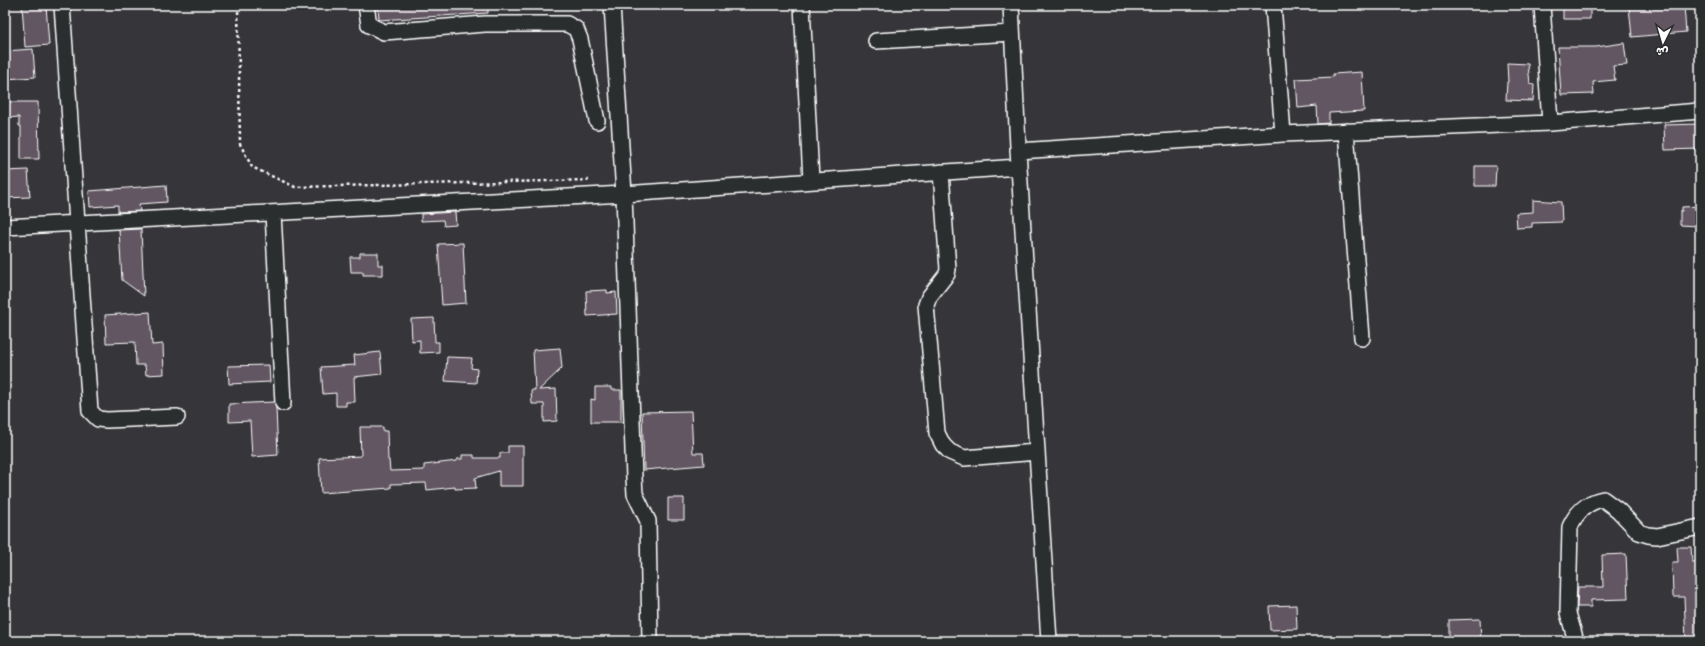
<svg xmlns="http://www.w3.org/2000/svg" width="1705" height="646" font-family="Delius,'Playpen Sans Arabic',sans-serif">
	<rect width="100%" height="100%" fill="#363539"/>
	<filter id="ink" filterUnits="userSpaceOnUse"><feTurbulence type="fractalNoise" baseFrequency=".025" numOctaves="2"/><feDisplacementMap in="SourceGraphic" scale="8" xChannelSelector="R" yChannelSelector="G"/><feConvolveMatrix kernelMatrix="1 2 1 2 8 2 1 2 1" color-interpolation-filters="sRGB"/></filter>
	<g filter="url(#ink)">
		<path fill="#645764" stroke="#fff" d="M22,5H46L49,45L25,47Z
			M378,5H488V13L379,20Z
			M1563,5H1590V19H1563Z
			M1645,5H1684L1686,32L1632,37L1629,7Z
			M1624,43L1627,65L1613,66L1615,80L1593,82L1594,94L1561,95L1558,47H1596Z
			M33,49L35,77L5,79V51Z
			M1507,63L1528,64L1530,84L1534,85L1533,101L1506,100L1507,82H1508Z
			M1362,72L1364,111L1329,113V123L1318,124L1317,106L1298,108L1296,79L1333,77V74Z
			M5,102H38L39,159H21V126H19V117L5,118Z
			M1700,124V149L1665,150L1664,125Z
			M1475,166H1496L1495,186H1475Z
			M28,170L30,197L5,198V171Z
			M166,185L167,202L139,204L140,211L118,212V205L90,207L89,191Z
			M1533,200L1561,202L1562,222L1532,223V227L1517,228L1516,213L1533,212Z
			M1700,206V224H1698V226L1680,225V211H1682V207Z
			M455,212L456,225L444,226L443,220L421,221V214Z
			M141,229L144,296L122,280L119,230Z
			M463,243L466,303L442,305L438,244Z
			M360,253H378V265H383V275H363V272H351L350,257H360Z
			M607,290V293L616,292L617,314L587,316L586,291Z
			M150,312L152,345L163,344L164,374L146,375L145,365H136L135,342L106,343L105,315Z
			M434,318L435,342H439V352L420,353V340L412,341L411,319Z
			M560,348L562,368L539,390L556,389L557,421L544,422V404H532L531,390H535L533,350Z
			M380,352L382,374L354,377L355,402H346V406H336V393L323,394L321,367L355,365L354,355Z
			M447,357L472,358L471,368L477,369L476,383L445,381Z
			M269,365L270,382L229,384L228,366Z
			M595,387H611V390H621V422H591V399L595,400Z
			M274,402L276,408L278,455L252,457L250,421L229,422V404Z
			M691,411L693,453H703L704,465L644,470L642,412Z
			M360,427H383V431H387L388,460H389L390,471L424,470V465L457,461V459H462V455H474V458H500V453H508V446H523V486H499V471L475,478L476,488L455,489V487L427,490L426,483L391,484V488L321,493L319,458L361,456Z
			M668,498H684V520H668Z
			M1677,547H1691L1692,562L1700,561V641H1686L1684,597H1673L1672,562H1678Z
			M1626,554L1628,599L1591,600V607H1577L1578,587H1603L1602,555Z
			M1296,605L1297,629L1270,630L1269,606Z
			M1480,619L1481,641H1449V620Z"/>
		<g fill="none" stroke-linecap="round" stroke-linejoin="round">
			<g stroke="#fff" stroke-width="18">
				<path id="street" d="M62,5L90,411L98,419L107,420L177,417
					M366,5L369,25L384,32L485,24H567L576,29L580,39L597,121
					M612,5L624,194L1019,167
					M802,5L811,180
					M1011,5L1019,167L1049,641
					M1273,5L1283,134
					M1542,5L1550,123
					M876,41L1012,33
					M1346,131L1362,338
					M1018,151L1283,134L1550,123L1700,111
					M941,172L948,269L947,274L929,297L926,305L937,433L943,445L950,452L964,458L1037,452
					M273,213L283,403
					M5,227L624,194L634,478L635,494L648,521L650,641
					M1576,641L1568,613L1570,527C1576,513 1587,502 1603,499L1618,510L1639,532L1648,535L1657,536L1700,527"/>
			</g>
			<path stroke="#fff" stroke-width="2.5" stroke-dasharray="3 3" stroke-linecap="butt" d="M238,5L240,144L252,167L295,187L589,180"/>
			<use href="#street" stroke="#2a2d2e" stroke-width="15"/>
		</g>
	</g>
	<rect width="1705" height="646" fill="none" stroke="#2a2d2e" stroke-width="20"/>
	<rect x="10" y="10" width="1685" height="626" fill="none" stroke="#fff" stroke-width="1.5" filter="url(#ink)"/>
	<g transform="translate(1663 42) rotate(185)" stroke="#2a2d2e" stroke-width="3" paint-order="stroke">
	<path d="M0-3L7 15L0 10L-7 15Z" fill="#ffffff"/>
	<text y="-6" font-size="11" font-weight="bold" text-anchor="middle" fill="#ffffff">ش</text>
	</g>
</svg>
